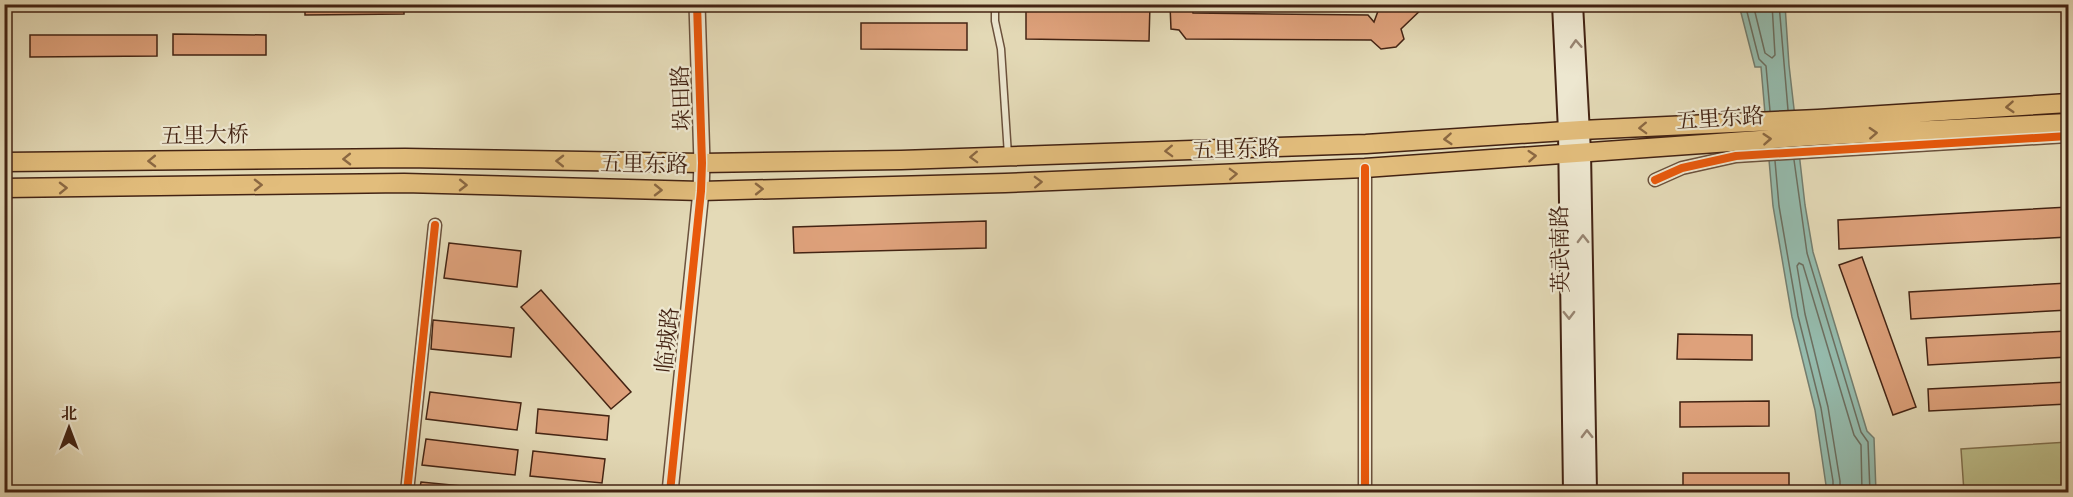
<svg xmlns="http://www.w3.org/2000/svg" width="2073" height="497" font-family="'IM FELL DW Pica','Noto Serif SC',serif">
	<rect width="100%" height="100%" fill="#e4dab7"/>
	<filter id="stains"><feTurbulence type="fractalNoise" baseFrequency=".00333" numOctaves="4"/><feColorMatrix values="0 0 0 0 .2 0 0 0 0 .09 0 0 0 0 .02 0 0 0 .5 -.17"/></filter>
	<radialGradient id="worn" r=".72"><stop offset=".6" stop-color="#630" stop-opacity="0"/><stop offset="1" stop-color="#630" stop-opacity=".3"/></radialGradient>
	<path fill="#bcbd89" stroke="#80704e" stroke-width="1.5" d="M2068,442V492H1964L1961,449Z"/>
	<path fill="#95bbad" stroke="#747e6f" stroke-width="1.5" d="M1739,5H1785L1789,65L1805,205L1813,252L1867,431L1874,438L1876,492H1827L1815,410L1792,317L1773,206L1761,67H1755Z"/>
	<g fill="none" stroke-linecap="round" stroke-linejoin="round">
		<path stroke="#6c6f60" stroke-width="1.5" d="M1745,4L1759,59L1766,66L1770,111
			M1753,4L1765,53L1772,58L1775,55L1772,4
			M1779,4L1788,110
			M1794,160L1807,253L1861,432L1868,442L1870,492
			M1775,161L1779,206L1798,316L1821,408L1833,481V492
			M1840,492V481L1828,407L1805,314L1797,266L1799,263L1803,265L1854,435L1861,445L1862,492"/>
	</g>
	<path fill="#dea17b" stroke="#432313" stroke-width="1.5" d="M305,4H404V14L305,15Z
		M1026,4H1150L1149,41L1026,39Z
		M1378,4H1427L1401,29L1404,39L1396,47L1381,49L1371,40L1186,39L1179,30L1171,29L1170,5H1192L1193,13L1368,15L1374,22L1378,11Z
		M861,23H967V50L861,49Z
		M173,34L266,35V55H173Z
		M30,35H157V56L30,57Z
		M2068,207V237L1839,249L1838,220Z
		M986,221V248L794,253L793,227Z
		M449,243L521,251L517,287L444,278Z
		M1862,257L1916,407L1893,415L1839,265Z
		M2068,283V310L1911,319L1909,292Z
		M541,290L631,392L611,409L521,307Z
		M433,320L514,328L511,357L431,349Z
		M2068,331V357L1928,365L1926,338Z
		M1678,334L1752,335V360L1677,359Z
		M2068,382V404L1929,411L1928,389Z
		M430,392L521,403L517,430L426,419Z
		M1769,401V426L1680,427V402Z
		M538,409L609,416L607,440L536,433Z
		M426,439L518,450L515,475L422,465Z
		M533,451L605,459L602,483L530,476Z
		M1683,473H1789V492H1683Z
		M421,482L512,491L511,492H419Z"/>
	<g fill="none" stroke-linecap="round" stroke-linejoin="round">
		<g stroke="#6b513c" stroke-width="9">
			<path id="service" d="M995,4V21L1001,49L1008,155"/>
		</g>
		<g stroke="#6b513c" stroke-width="15">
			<path id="minor" d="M1365,168V492
				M1655,180L1682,168L1736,156L2068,136
				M407,492L435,225"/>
		</g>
		<g stroke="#6b513c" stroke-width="18">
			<path id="tertiary" d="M670,492L701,191L702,163L697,4"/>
		</g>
		<g stroke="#432313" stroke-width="20">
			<path id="secondary" d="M1561,4L1567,131L1572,492
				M1574,4L1582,152L1588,492"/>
		</g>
		<g stroke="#432313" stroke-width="21">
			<path id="primary" d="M4,162L405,158L702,163L901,160L1366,144L1581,130L1818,119L2068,103
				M4,188L404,183L701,191L1005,183L1365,168L1814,136L2068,123"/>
		</g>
		<use href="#service" stroke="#ede7d0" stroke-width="6"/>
		<use href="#minor" stroke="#ede7d0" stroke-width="12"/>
		<use href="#tertiary" stroke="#ede7d0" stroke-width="15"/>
		<use href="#secondary" stroke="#ede7d0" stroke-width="16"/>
		<use href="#primary" stroke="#e2bd7c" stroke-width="18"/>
		<g stroke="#ede7d0" stroke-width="11">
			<path id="cycleway" d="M1365,168V492
				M1655,180L1682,168L1736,156L2068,136
				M407,492L435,225
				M670,492L701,191L702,163L697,4"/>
		</g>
		<use href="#cycleway" stroke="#e8590c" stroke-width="8"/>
	</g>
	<defs><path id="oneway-chevron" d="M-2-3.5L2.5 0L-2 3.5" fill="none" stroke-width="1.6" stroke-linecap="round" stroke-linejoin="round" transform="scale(1.5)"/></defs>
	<g stroke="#988572">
		<use href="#oneway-chevron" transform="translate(1576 44) rotate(-93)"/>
		<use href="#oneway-chevron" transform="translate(1583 239) rotate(-91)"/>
		<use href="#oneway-chevron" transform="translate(1569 315) rotate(89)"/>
		<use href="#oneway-chevron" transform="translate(1587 434) rotate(-91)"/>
	</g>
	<g stroke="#8b6842">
		<use href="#oneway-chevron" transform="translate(2010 107) rotate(176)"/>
		<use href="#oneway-chevron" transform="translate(1643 128) rotate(178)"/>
		<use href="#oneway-chevron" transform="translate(1873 133) rotate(-3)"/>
		<use href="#oneway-chevron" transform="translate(1448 139) rotate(176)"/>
		<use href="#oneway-chevron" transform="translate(1767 139) rotate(-4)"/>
		<use href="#oneway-chevron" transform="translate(1169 151) rotate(178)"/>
		<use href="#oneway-chevron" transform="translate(1532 156) rotate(-4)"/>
		<use href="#oneway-chevron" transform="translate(974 157) rotate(178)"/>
		<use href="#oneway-chevron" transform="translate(347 159) rotate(179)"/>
		<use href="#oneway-chevron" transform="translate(152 161) rotate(179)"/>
		<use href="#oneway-chevron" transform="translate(560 161) rotate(-179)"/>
		<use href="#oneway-chevron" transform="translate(1233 174) rotate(-2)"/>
		<use href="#oneway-chevron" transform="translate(1038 182) rotate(-2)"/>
		<use href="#oneway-chevron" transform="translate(258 185) rotate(-1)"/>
		<use href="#oneway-chevron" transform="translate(463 185) rotate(1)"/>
		<use href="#oneway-chevron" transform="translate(63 188) rotate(-1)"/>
		<use href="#oneway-chevron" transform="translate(759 189) rotate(-1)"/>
		<use href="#oneway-chevron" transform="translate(658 190) rotate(1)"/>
	</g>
	<g text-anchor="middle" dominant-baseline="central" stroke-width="4.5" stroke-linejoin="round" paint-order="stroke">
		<g font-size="22" fill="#432313" stroke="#ede7d0">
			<text transform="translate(682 98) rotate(-92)">垛田路</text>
			<text transform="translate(1720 119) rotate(-4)">五里东路</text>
			<text transform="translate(205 136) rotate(-1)">五里大桥</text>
			<text transform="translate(1236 150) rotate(-2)">五里东路</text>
			<text transform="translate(644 165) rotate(1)">五里东路</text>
			<text transform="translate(1561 249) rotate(-91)">英武南路</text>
			<text transform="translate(668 340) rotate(-84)">临城路</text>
		</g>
	</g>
	<rect width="2073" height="497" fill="none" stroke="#e4dab7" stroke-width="24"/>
	<rect x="6" y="6" width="2061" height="485" fill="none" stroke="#432313" stroke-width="3"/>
	<rect x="12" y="12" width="2049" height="473" fill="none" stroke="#432313" stroke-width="1.5"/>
	<g transform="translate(69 428)" stroke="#ede7d0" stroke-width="4.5" paint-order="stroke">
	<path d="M0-4.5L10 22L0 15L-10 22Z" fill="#432313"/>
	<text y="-9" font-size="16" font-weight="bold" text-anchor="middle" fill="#432313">北</text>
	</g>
	<rect width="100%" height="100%" filter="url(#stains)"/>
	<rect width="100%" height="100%" fill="url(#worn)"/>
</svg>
